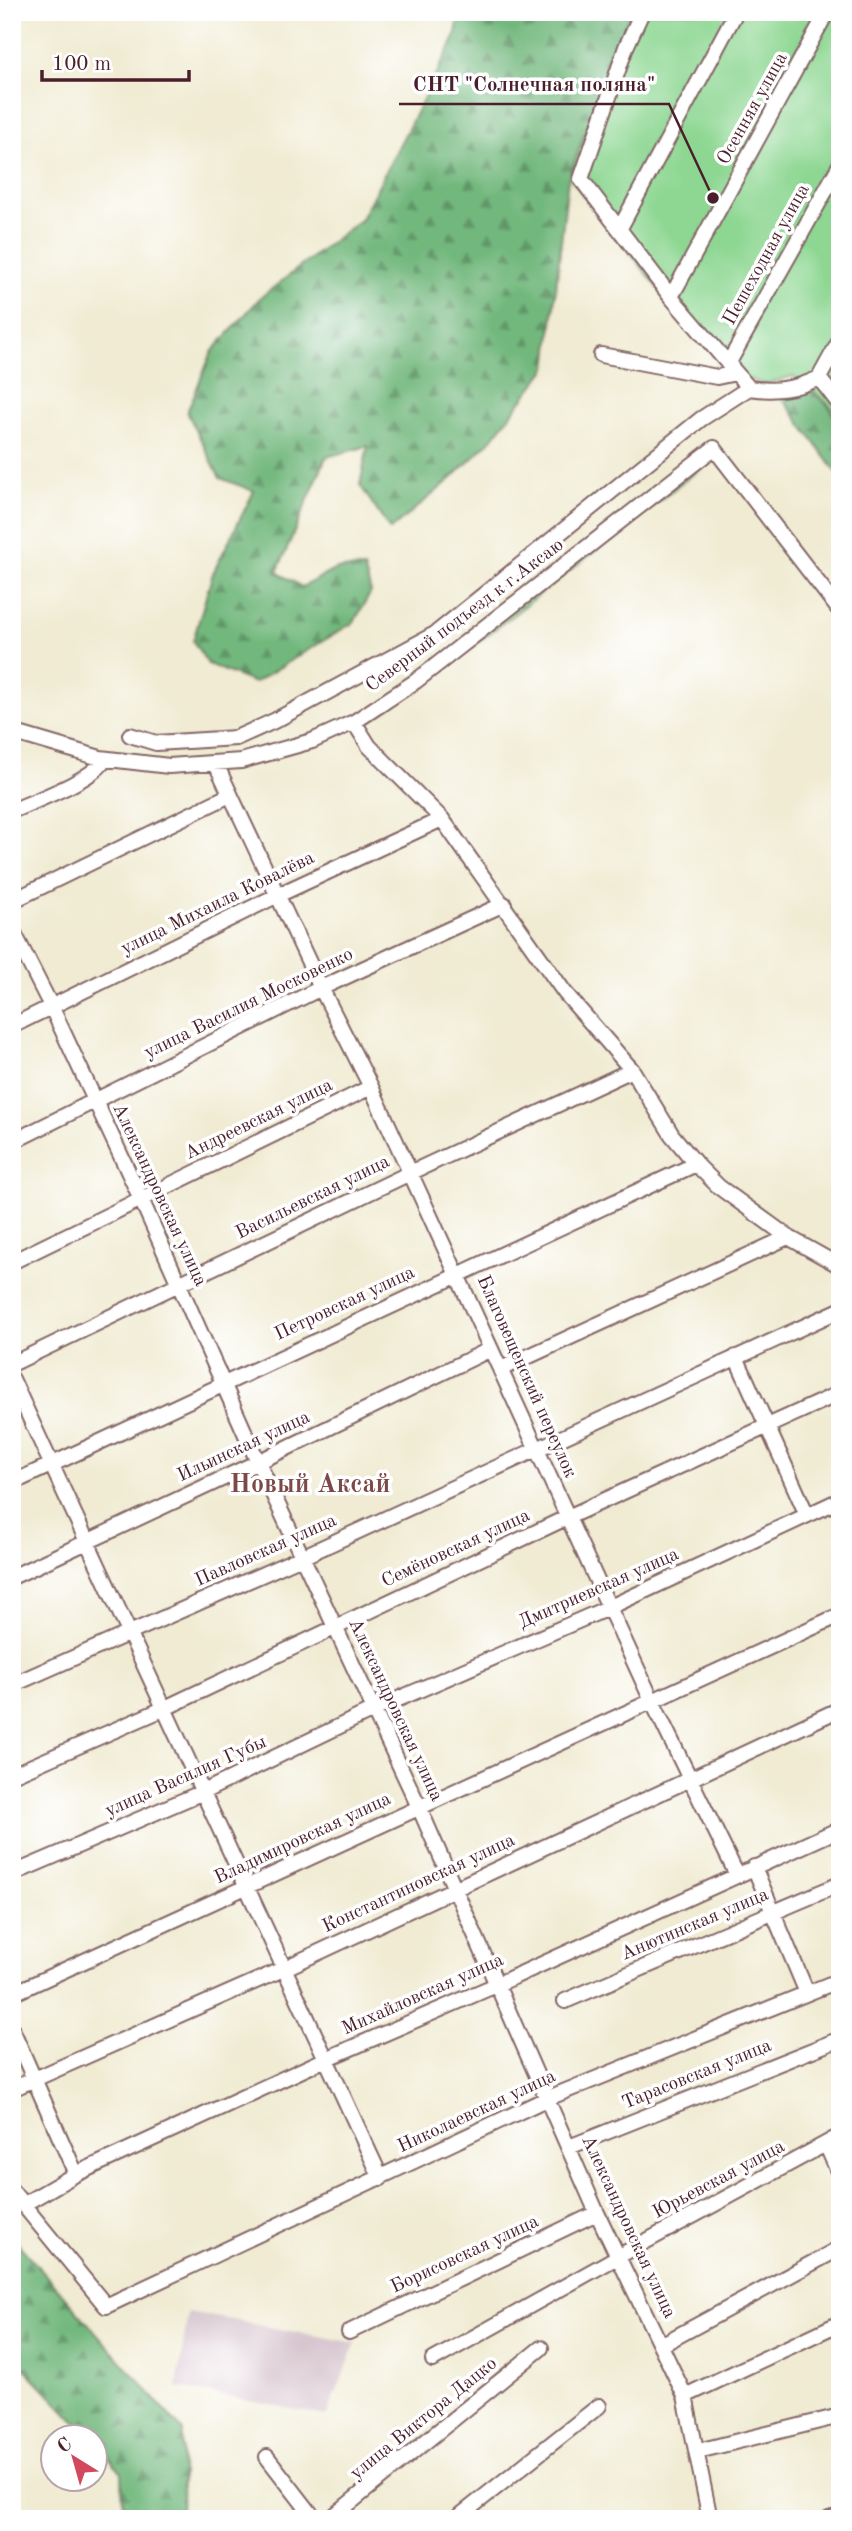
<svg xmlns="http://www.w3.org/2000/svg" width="852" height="2531" font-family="'Old Standard TT',serif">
	<defs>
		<pattern id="grass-dots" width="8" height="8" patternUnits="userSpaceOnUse" patternTransform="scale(1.75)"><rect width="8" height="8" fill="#8ed793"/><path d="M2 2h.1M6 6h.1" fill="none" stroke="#7cb87f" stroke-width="1.8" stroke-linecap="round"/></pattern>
		<pattern id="forest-firs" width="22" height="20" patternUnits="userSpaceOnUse" patternTransform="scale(1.75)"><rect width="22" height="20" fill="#72b87d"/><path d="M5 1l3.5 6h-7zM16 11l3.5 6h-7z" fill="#609567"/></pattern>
	</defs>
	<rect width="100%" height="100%" fill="#fff"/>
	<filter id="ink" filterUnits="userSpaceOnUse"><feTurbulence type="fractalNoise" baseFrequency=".0143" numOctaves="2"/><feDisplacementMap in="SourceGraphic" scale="14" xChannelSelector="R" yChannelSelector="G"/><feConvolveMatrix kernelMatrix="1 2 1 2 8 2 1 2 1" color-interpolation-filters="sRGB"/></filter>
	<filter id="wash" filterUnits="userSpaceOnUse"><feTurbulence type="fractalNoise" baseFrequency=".00686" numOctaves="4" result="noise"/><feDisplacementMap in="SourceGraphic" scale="28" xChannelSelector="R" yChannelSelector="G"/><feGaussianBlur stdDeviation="1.57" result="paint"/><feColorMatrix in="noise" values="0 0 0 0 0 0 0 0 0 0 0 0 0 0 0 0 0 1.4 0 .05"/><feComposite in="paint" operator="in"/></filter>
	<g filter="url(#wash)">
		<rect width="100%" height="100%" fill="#f0ebd2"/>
		<path fill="#d2bdc8" d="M188,2312L356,2343L327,2416L177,2387Z"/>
		<path fill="url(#grass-dots)" stroke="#6c7b5f" stroke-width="2" d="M703,463L705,465L431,679L363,726Z"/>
		<path fill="url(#forest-firs)" stroke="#5e6c54" stroke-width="2" d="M460,12H632L620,37L568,179L547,368L491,440L451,479L390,530L360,485L368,446L326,457L277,572L302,587L336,569L364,568L371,592L354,622L254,683L208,664L193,641L213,573L254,491L220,478L187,412L212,352L260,298L361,219L455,38Z
			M807,389C849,416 840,432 840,477L780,395Z
			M12,2237L183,2431L181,2519H123L122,2472L95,2442L94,2436H89L12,2355Z"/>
		<path fill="#8ed793" stroke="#6c7b5f" stroke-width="2" d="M631,12H840V415L808,386L793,376L765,384L731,374L660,290L571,179L575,162Z"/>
	</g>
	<g filter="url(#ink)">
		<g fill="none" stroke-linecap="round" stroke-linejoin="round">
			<g stroke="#846665" stroke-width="18">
				<path id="minor" d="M642,12L626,47L581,179L671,297L749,388
					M620,228L736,12
					M671,297L827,12
					M601,355L717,377L736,373
					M728,364L840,165
					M819,378L840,340
					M749,388C775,392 796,389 819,378L840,405
					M354,722L369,746L442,819L565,993L632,1070L672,1135L696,1164L719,1187L788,1237L840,1266
					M12,732L100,758L169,766L241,761L312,741L354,722L416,681L714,448L840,611
					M130,735L156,743L236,738L274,721L435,634L701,419L749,388
					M216,764L321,988L371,1087L652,1701L737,1875
					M12,811C36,800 93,780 105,759
					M12,901L230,795
					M12,929L51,1006L141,1199L258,1462L419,1807L597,2213L685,2396L710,2519
					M12,1026L278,895L442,819
					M12,1142L321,988L504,904
					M12,1262L371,1087
					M736,1357L807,1515
					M12,1364L410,1173L632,1070
					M501,1369L788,1237
					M12,1379L381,2178
					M12,1483L696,1164
					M12,1577L258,1462L491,1349
					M12,1685L304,1556L840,1310
					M12,1775L163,1709L568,1517L840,1393
					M754,1867L807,1993
					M12,1874L203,1792L373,1710L610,1607L840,1500
					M12,1994L840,1615
					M565,2001L840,1884
					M12,2029L76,2174
					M12,2089L283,1969L840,1709
					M826,2144L840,2176
					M569,2147L840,2039
					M12,2191L106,2306L546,2099L840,1980
					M24,2204L76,2174L326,2059L496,1985L840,1829
					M349,2332L597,2213
					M661,2345L840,2248
					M433,2360L619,2256L840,2136
					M685,2396L840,2323
					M702,2450L840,2416
					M267,2457L315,2519
					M330,2519L541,2348
					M456,2519L599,2406
					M829,2519L840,2516"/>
			</g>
			<use href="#minor" stroke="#fff" stroke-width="14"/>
		</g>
	</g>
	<g text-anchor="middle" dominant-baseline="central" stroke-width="7" stroke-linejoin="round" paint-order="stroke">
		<g font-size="19" fill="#4a1f2b" stroke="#fff">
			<text transform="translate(753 109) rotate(-61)">Осенняя улица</text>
			<text transform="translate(767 255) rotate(-61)">Пешеходная улица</text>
			<text transform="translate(465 616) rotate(-37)">Северный подъезд к г.Аксаю</text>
			<text transform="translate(218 904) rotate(-26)">улица Михаила Ковалёва</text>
			<text transform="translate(249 1004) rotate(-26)">улица Василия Московенко</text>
			<text transform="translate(259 1120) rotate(-26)">Андреевская улица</text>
			<text transform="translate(159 1195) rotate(65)">Александровская улица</text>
			<text transform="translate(313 1198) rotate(-26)">Васильевская улица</text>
			<text transform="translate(345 1304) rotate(-25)">Петровская улица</text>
			<text transform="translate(526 1377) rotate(66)">Благовещенский переулок</text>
			<text transform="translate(244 1447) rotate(-25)">Ильинская улица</text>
			<text transform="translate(456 1549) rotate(-25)">Семёновская улица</text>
			<text transform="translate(266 1551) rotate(-24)">Павловская улица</text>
			<text transform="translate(599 1589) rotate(-24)">Дмитриевская улица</text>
			<text transform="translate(395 1710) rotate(65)">Александровская улица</text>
			<text transform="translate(186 1777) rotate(-24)">улица Василия Губы</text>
			<text transform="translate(303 1839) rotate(-25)">Владимировская улица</text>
			<text transform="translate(419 1884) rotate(-25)">Константиновская улица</text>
			<text transform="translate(695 1925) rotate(-23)">Анютинская улица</text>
			<text transform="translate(423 1995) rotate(-24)">Михайловская улица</text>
			<text transform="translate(697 2075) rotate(-22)">Тарасовская улица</text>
			<text transform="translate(477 2112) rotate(-25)">Николаевская улица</text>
			<text transform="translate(719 2180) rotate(-28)">Юрьевская улица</text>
			<text transform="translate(628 2227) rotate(65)">Александровская улица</text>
			<text transform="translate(465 2255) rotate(-25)">Борисовская улица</text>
			<text transform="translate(424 2419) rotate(-39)">улица Виктора Дацко</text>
		</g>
		<g font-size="26" font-weight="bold" fill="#7d4948" stroke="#fff">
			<text x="310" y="1485">Новый Аксай</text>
		</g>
	</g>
	<path fill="none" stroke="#4a1f2b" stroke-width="2.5" d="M713 198L669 104H399"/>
	<circle fill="#4a1f2b" stroke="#fff" stroke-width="2.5" cx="713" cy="198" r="7"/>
	<g font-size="21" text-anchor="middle" font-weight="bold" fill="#4a1f2b" stroke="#fff" stroke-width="7" stroke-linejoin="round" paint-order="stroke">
		<text x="534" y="91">СНТ "Солнечная поляна"</text>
	</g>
	<rect width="852" height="2531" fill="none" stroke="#fff" stroke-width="42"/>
	<g transform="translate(74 2458) rotate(323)"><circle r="33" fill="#ffffff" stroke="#b7a5aa" stroke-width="2"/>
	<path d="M0-5L12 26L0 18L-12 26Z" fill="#d1495b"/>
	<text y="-10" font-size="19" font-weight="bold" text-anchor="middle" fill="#4a1f2b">С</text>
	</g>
	<path d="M42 70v10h147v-10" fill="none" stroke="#4a1f2b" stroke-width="3.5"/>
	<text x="52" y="70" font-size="21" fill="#4a1f2b" stroke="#ffffff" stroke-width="5" paint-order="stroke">100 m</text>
</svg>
